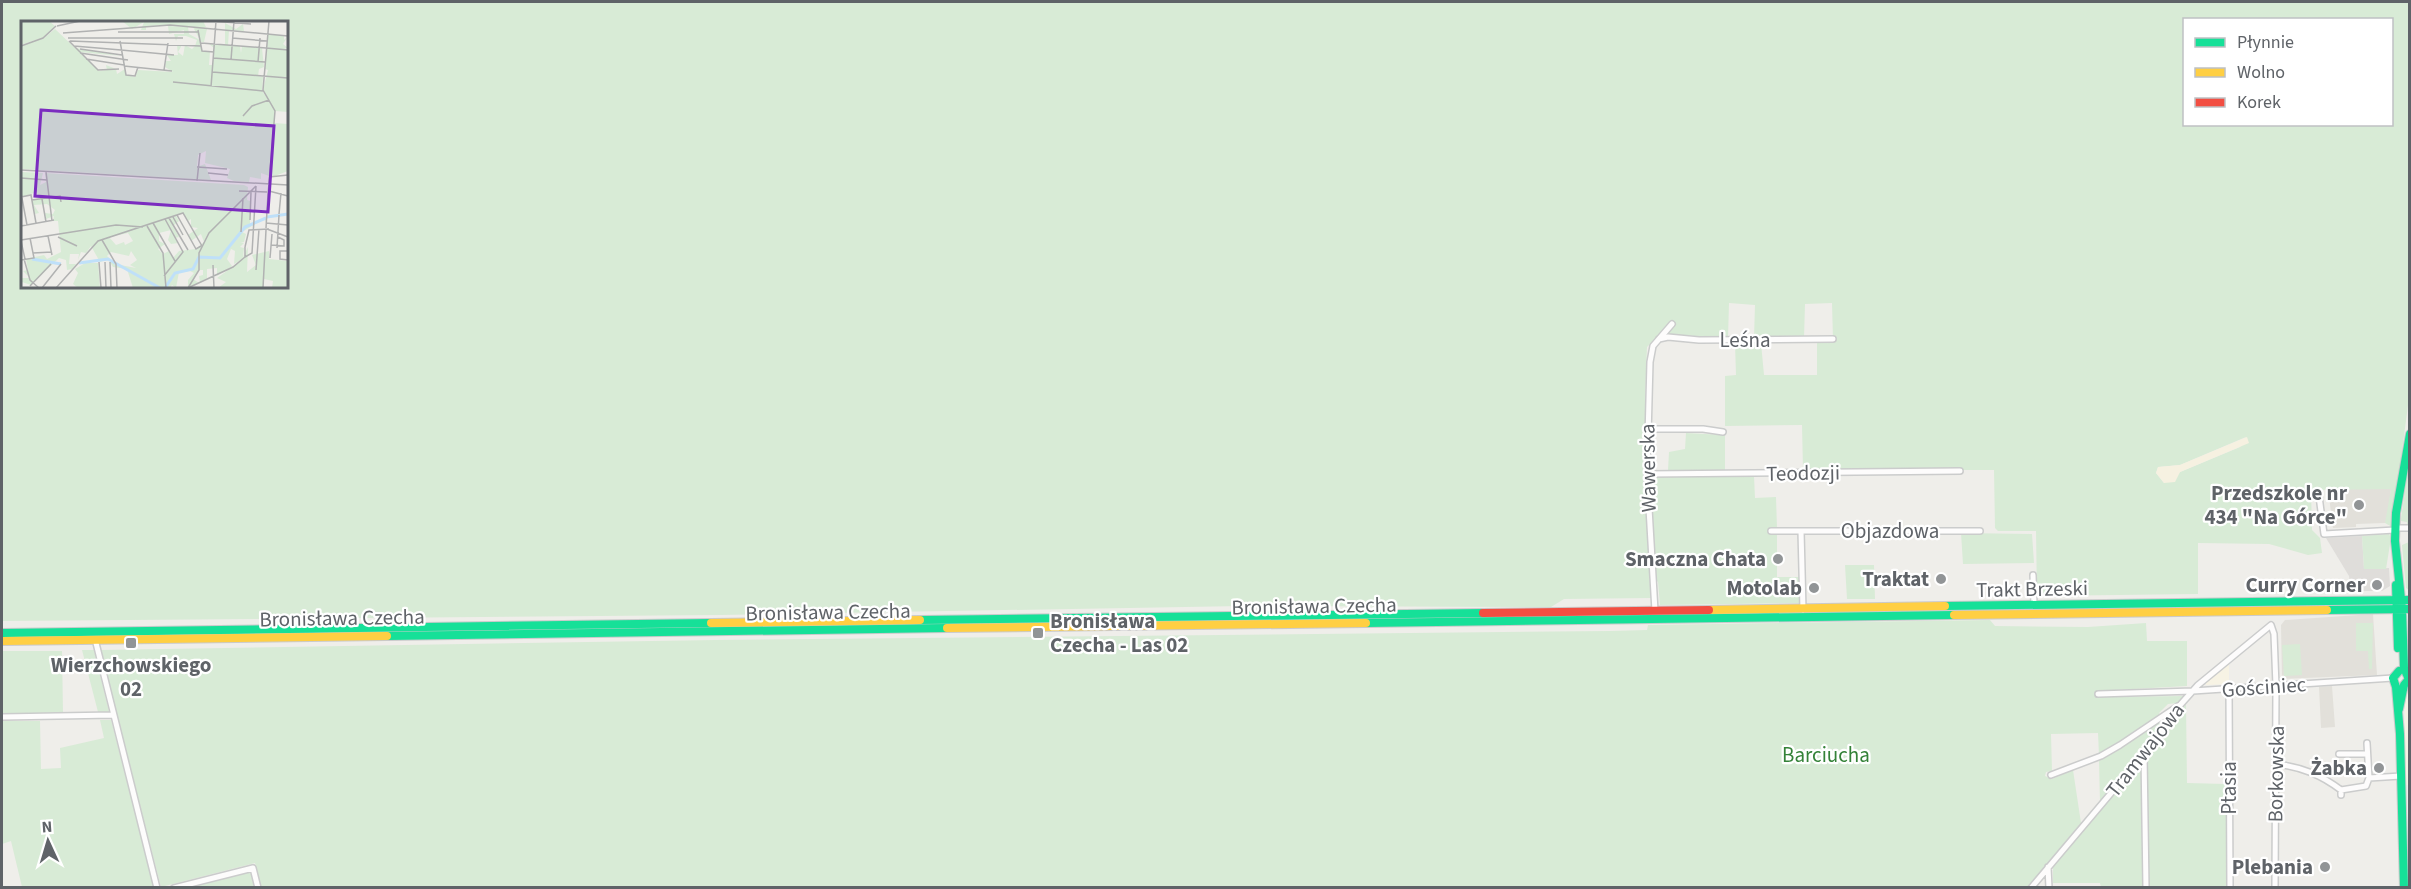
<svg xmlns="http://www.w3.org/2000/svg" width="2411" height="889" font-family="'Source Sans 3',sans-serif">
	<rect width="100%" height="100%" fill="#efeeea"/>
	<path fill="#f7f3e4" d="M2229,664V684L2206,685V682Z
		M2409,687L2410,785H2405V697Z"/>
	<path fill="#dfddda" d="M2362,536L2364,569L2389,568L2390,586L2382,591H2351L2349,576L2326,538Z"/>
	<path fill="#e2e0da" d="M2328,489H2391L2387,521L2385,523L2356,524V527L2333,528Z
		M2373,614L2377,675L2282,679L2281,625L2285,620Z
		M2332,686L2335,727L2321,728L2319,687Z"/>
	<path fill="#d8ebd6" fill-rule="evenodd" d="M2,2H2409L2410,390L2392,527L2385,523L2391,489L2311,490L2312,530L2320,538L2322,553L2308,555L2269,544L2198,543V594L2037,596L2036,531H1998L1995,528L1994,470H1803L1802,425L1725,426V376L1736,375L1735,344L1761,343L1764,375H1817V340H1833L1832,303L1805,304L1804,338H1754L1755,305L1729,303L1728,338C1705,338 1663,329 1647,347C1643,431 1645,514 1651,598L1564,599L1551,607L1242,606L721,615L2,621ZM2184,20H2392V124H2184ZM22,22H286V286H22ZM2246,437L2240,447L2180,472L2164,483L2156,473L2158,467L2180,465Z
		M1686,433L1725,435V471L1668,470L1669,452L1685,449Z
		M2409,465L2410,525H2407V522L2401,521V518Z
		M1754,476L1755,498L1776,497L1777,528H1769L1768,533H1777V577H1800V603L1660,605L1658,582L1655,579L1650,477Z
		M1961,533L2032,534L2034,563L1963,564Z
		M2389,534L2391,538L2386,569H2364L2362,536Z
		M2409,542L2408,583L2409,590L2406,588L2402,545Z
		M1845,565H1874L1875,599H1847Z
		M1990,620L1995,626L2088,627L2146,623L2147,641H2187V686L2098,691L2099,697L2185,696L2178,703L2168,704L2159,713L2161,716L2099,755L2098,733L2051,734L2052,771L2046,772L2045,776L2052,779L2073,770L2081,823L2027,888H261L255,863L161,887L100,650L715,640L1610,631L1647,630L1648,625Z
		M2356,623H2373L2372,669H2369L2368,651H2356Z
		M2300,644L2302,675L2284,676L2282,645Z
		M82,650H94L109,712H98Z
		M2,651H62L63,713H2Z
		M2186,704L2187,783L2226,784L2227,887H2149L2147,755Z
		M2168,715L2170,716L2100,802L2099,761Z
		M100,720H111L154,887H22L11,841L2,844V721H40L41,769L61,768L60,748L104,738Z
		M2139,764H2142L2144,887H2101L2100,883H2053V867Z
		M250,871L254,887L184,888Z"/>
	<path fill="#f6f1e1" d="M2247,437L2249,443L2180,472L2175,482L2164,483L2156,473L2158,467L2180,465Z"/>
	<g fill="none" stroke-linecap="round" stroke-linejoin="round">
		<g stroke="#cbcccc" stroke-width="8">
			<path id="street" d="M1659,339L1668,337L1699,340L1833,339
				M1647,429H1703L1723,432
				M1647,474L1960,471
				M2319,496L2324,534L2395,530
				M2395,528H2410
				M1771,531H1980
				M1801,531L1803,610
				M2033,575L2034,605
				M1655,611L1647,474L1650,362L1653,346L1672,324
				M95,639L157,888
				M2229,689L2230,888
				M2098,694L2193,691L2393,678
				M2,717L113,715
				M2367,743L2369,778L2401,776
				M2144,754L2146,888
				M2339,754H2367
				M2276,764C2302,767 2321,775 2341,790V795
				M2051,775L2101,756L2120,745L2178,706
				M2341,790L2366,786L2369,778
				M2048,867L2049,888
				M174,888L253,868L258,888
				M2031,888L2144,754L2181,704L2198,685L2271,625L2274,634L2276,686L2275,888"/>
		</g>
		<g stroke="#cacacb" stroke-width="10">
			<path id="fast" d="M2396,585L2398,648
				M1945,606L2410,600
				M2327,610L2410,609
				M920,620L1483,613
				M1366,623L1954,615
				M2,633L711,623
				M387,636L947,628
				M2399,671L2393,678L2396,687L2400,734L2404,888
				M2399,709L2404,685L2409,679L2404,668L2402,609L2395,541L2396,513L2410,434"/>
		</g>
		<g stroke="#cacacb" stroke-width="10">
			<path id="slow" d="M1709,610L1945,606
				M1954,615L2327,610
				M711,623L920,620
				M947,628L1366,623
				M2,641L387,636"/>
		</g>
		<g stroke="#cacacb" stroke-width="10">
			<path id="jam" d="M1483,613L1709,610"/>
		</g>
		<use href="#street" stroke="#fdfcfc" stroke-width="5"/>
		<use href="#fast" stroke="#16e098" stroke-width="8"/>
		<use href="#slow" stroke="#ffcf43" stroke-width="8"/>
		<use href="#jam" stroke="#f24e42" stroke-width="8"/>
	</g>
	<g fill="#919496" stroke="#fff" stroke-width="2">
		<circle cx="2359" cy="505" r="6"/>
		<circle cx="1778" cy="559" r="6"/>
		<circle cx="1941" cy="579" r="6"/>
		<circle cx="2377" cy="585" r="6"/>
		<circle cx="1814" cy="588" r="6"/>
		<rect x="1032" y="627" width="12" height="12" rx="3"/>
		<rect x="125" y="637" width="12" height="12" rx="3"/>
		<circle cx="2379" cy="768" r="6"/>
		<circle cx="2325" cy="867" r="6"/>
	</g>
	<g text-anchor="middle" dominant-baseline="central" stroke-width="4.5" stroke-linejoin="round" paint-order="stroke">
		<g font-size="21" fill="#5f6368" stroke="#fff">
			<text x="1745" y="340">Leśna</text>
			<text transform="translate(1648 468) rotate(-91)">Wawerska</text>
			<text transform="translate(1803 473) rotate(-1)">Teodozji</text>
			<text x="1890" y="531">Objazdowa</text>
			<text transform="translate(2032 589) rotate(-1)">Trakt Brzeski</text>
			<text transform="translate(1314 606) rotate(-1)">Bronisława Czecha</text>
			<text transform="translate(828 612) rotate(-1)">Bronisława Czecha</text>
			<text transform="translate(342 618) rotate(-1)">Bronisława Czecha</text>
			<text transform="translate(2264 687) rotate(-4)">Gościniec</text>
			<text transform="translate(2145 750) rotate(-52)">Tramwajowa</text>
			<text transform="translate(2276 774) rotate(-89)">Borkowska</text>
			<text transform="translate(2229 788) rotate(-90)">Ptasia</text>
		</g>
		<g font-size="21" font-weight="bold" fill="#5f6368" stroke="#fff" text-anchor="end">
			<text x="2347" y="493">Przedszkole nr<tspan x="2347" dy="24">434 "Na Górce"</tspan></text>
			<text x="1766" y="559">Smaczna Chata</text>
			<text x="1929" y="579">Traktat</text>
			<text x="2365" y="585">Curry Corner</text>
			<text x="1802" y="588">Motolab</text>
			<text x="1050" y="621" text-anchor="start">Bronisława<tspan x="1050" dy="24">Czecha - Las 02</tspan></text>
			<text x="131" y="665" text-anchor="middle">Wierzchowskiego<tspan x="131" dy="24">02</tspan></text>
			<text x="2367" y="768">Żabka</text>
			<text x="2313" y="867">Plebania</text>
		</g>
		<g font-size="21" fill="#348238" stroke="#fff">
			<text x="1826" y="755">Barciucha</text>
		</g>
	</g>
	<g transform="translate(21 21)">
		<rect width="267" height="267" fill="#efeeea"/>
		<path d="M0,0H28L34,5L23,16L0,24ZM101,0H182L185,6L182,7L186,8L183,21H179L181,30L189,31L188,44H192L193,27L188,23L204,24V2L215,8L222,3L223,10L208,9L207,24L219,25L220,32L221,25L241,27L243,46L238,48L237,55L242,56L241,70L249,81L242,69L247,49L244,48L247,13L263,15V19L267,15L262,23L267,27L262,28L267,29V91L254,90L253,102L267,103V150L251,156L240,152V158L229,156L228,161L213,160L206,157L209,148L184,142L185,130L177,134L176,146L184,143L190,159L0,148V25L23,17L34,8L54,27L101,35L58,31L78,50L86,49L85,44L95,48L96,53L104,48L105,54L114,56L117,49L152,51L144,46L145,40H150L146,34H157L156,24H161L157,31L162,35L164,24L171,28L174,25L176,19L165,15H157L155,20L153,13H163V9L148,13L147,5L167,6L168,13L179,19L172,6L147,4L125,5V9H120L123,1L111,8ZM0,151L22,152L19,164L25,161L24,152L223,164L227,166L226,179L229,180V204L246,196L245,202L244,197L221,211L225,213L223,221H219L223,222L219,226L223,227L222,236L227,226L226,251L235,244L231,234L248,230V238L267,240V267H251L252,260L243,258L242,267H197L205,261L196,257L224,237L213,243L214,230L210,228L206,238L211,245L196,255V247L186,248V257L179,261L178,255L182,254V249H178L172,258L178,262L167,266V259L173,252L169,250L158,251L155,267L151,264L149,267H112L106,248L92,246L87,238L79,241L70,225L65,232L60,231L57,239L58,233H49L48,243H55L51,248L46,249L45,239L38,237L10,264L1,261L0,257H9L2,250L7,249L5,238L23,234L26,238L40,231L37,200H32L33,195L25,198L24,192L32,193L34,189L26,183L13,184L18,192L14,193L11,180L17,177L16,171L1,176ZM162,192L167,200L170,198V206L177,207L167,214L170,220L180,213L183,221L175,228L158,230L152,237L148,230L142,233L137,228L144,223L138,220V212L150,209L147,219L150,223L157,222L154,217L158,216L152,205L158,200L155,194ZM107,212L112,220L104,224L103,221L95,224L88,216ZM110,230L116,239L109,244L115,247L94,243L86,235L90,231L108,235ZM64,242H77L79,267H57L52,263L57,252L54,248Z" fill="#d8ebd6" fill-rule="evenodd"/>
		<path fill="none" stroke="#bfe0f9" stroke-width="3" d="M246,196L267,193M11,238L40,243M58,242L87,238L139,267M144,267L154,252L172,248L178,236L199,237L224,206L245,197"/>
		<path fill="none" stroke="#b1b2b2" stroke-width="1.5" d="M190,0L230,3M36,5L59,0M177,9L181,30L193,31M97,11H177M42,12L149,4L267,15M47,17H162M211,17L246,20M48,20L77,49L98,48M49,20L180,25M99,20L105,54L114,55L117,46M180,22L245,27M0,25L22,17L35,5M53,25L100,29M245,27L267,29M59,28L101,34M100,29L153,34M59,32L107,39M192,37L244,41M65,38L103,44M210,39L213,0M237,41L239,17M103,45L151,50M143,49L147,22M191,51L267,57M152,61L242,70M190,66L195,0M222,95L231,85L248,79M176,146L206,148M0,149L267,164M25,151L31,200M187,152L207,154M248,156L267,154M0,157L26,159M176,160L179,132M218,170L246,171M248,170L267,175M0,172L6,204M247,174L254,90L242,69L248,0M0,176L10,174L15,202M21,178L25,201M11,179L39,175L40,181M258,193L260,172M156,194L175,228L180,225M152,196L162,214M148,197L167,229M229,199L230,171M132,202L154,240M245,202L267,204M0,205L33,199M126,205L142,232L145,267M245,207L247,173M246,208L267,216M220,211L222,177M27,215L31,234M37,216L56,225M0,219L95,204L122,206M81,219L95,243L96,267M0,220L4,238M250,224L263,225V219L257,216M224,226L228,209L248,208M256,227L258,194M267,230H259V238L267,239V231M12,232L31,231M224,236L231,232L235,165M249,237L251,213M3,238L9,259L18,267M0,239L13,237L9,217M78,241L80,267M84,241L85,267M89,241L90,267M192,244L193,267M235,249L238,208M143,255L162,231L144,198M9,265L30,243M169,266L212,246L224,236V226M21,267L40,243M35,267L77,220L162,192L181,225M167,267L178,249V232L188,212L235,165M242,267L245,209"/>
		<path fill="#7b2cbf" fill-opacity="0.15" stroke="#7b2cbf" stroke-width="3" d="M20,89L253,105L247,191L14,175Z"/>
		<rect width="267" height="267" fill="none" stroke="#5f6368" stroke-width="3"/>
	</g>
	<rect width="2411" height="889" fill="none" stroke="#5f6368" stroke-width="6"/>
	<rect x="2183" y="18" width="210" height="108" fill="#ffffff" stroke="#bfc1c3" stroke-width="1.5"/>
	<rect x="2195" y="38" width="30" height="9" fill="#16e098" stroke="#bfc1c3" stroke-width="1.5"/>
	<text x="2237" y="48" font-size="18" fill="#5f6368">Płynnie</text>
	<rect x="2195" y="68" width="30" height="9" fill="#ffcf43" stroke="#bfc1c3" stroke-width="1.5"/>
	<text x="2237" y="78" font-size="18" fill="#5f6368">Wolno</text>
	<rect x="2195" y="98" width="30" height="9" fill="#f24e42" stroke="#bfc1c3" stroke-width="1.5"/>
	<text x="2237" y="108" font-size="18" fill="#5f6368">Korek</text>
	<g transform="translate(48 841) rotate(356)" stroke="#ffffff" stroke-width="4.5" paint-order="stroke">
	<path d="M0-4.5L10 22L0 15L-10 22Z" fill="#5f6368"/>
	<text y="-9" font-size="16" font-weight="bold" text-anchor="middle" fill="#5f6368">N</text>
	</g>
</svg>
